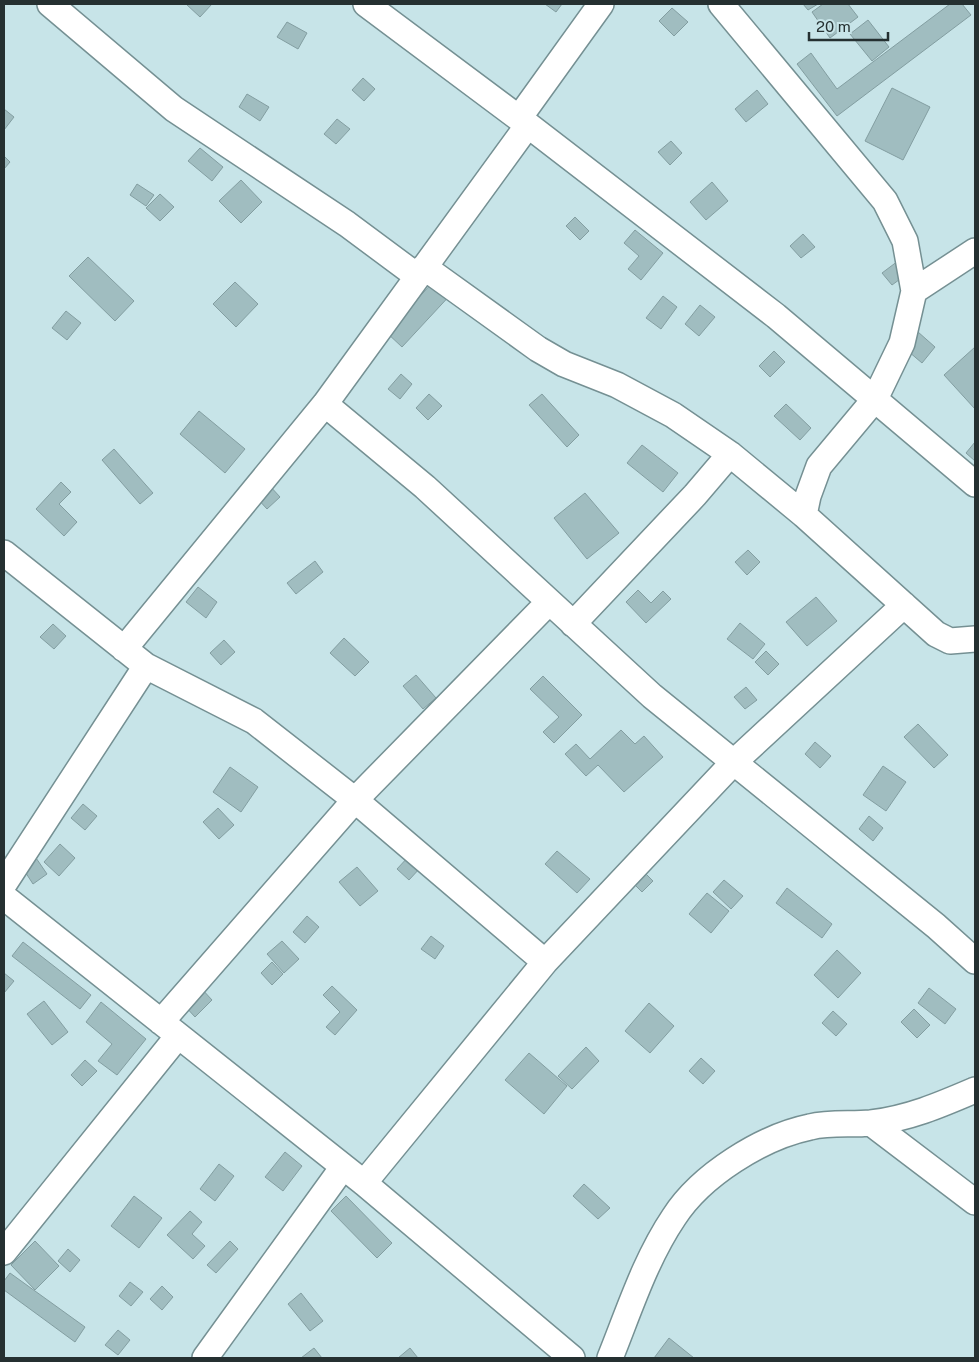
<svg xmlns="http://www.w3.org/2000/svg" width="979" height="1362" font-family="'Public Sans',sans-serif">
	<rect width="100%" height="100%" fill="#c7e4e8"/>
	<path fill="#a0bdc0" stroke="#839ea1" d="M186,4H212L200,17Z
		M545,4H562L556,12Z
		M803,4H818L808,10Z
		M823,4H848L858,17L830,38L812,12Z
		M950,4H962L971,15L837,116L797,64L811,53L837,89Z
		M672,8L688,22L674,36L659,21Z
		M868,20L889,47L872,61L850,34Z
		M287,22L307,33L298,49L277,37Z
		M363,78L375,89L364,101L352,90Z
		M892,88L930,107L903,160L865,141Z
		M757,90L768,104L746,122L735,109Z
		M247,94L269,107L260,121L239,107Z
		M4,109L14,117L4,130Z
		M337,119L350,129L336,144L324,134Z
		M671,141L682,153L670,165L658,152Z
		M200,148L223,167L212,181L188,161Z
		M4,156L10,162L4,169Z
		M241,180L262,202L241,223L219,201Z
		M712,182L728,201L706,220L690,202Z
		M137,184L154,195L146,206L130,195Z
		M160,194L174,207L160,221L146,208Z
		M575,217L589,231L580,240L566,226Z
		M635,230L663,253L641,280L628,269L639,256L624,243Z
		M803,234L815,247L801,258L790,246Z
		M88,257L134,301L115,321L69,276Z
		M898,261L907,274L892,285L882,273Z
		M438,277L454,291L402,347L386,332Z
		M235,282L258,304L236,327L213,304Z
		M663,296L677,307L661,329L646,318Z
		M700,305L715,317L699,336L685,324Z
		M66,311L81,323L67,340L52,328Z
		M909,324L935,347L922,363L895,340Z
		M975,347V409L944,375Z
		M774,351L785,362L770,377L759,366Z
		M401,374L412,384L400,399L388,389Z
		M429,394L442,406L428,420L416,408Z
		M542,394L579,435L567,447L529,405Z
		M786,404L811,428L800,440L774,416Z
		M199,411L245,449L225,473L180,434Z
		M975,442V461L966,453Z
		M642,445L678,473L663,492L627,463Z
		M114,449L153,493L140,504L102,460Z
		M61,482L71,492L59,504L77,522L64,536L36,509Z
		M269,485L280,497L267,509L256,497Z
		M585,493L619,533L587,559L554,518Z
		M748,550L760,562L747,575L735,562Z
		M315,561L323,572L296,594L287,583Z
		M198,587L217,602L206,618L186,602Z
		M638,590L651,603L663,591L671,599L646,623L626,602Z
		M816,597L837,621L807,646L786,622Z
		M740,623L765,644L753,659L727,639Z
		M53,624L66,636L54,649L40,637Z
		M344,638L369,662L355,676L330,653Z
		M224,640L235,652L221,665L210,653Z
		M766,651L779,664L768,675L755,662Z
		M416,675L436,698L423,709L403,686Z
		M543,676L582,715L554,743L543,732L559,717L530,689Z
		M746,687L757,700L745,709L734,697Z
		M918,724L948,755L934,768L904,737Z
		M621,730L635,744L644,736L663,757L624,792L598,765L586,776L565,754L576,744L590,759Z
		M815,742L831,756L820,768L805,754Z
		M883,766L906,782L886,811L863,795Z
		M230,767L258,787L241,812L213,792Z
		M83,804L97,816L85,830L71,818Z
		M218,808L234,825L219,839L203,822Z
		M869,816L883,828L873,841L859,829Z
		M60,844L75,858L59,876L44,862Z
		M557,851L590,879L577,893L545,864Z
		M34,855L47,874L33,884L20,864Z
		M409,856L421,867L409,880L397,869Z
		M357,867L378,891L360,906L339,882Z
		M642,870L653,881L642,892L631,881Z
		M724,880L743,896L731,909L713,892Z
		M787,888L832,924L822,938L776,903Z
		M707,893L729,911L711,933L689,914Z
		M307,916L319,927L305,943L293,932Z
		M431,936L444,946L435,959L421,949Z
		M282,941L299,959L284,973L267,954Z
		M23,942L91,995L80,1009L12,956Z
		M837,950L861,973L838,998L814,975Z
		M272,962L283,974L272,985L261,973Z
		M4,973L14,981L4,993Z
		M332,986L357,1010L335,1035L326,1027L340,1012L323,995Z
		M201,988L212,1000L195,1017L184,1005Z
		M929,988L956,1009L945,1024L918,1003Z
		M44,1001L68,1032L52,1045L27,1014Z
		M101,1002L146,1039L117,1075L98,1061L112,1044L86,1022Z
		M649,1003L674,1026L650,1053L625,1031Z
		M914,1009L930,1025L917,1038L901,1022Z
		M833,1011L847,1024L836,1036L822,1023Z
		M586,1047L599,1061L572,1089L558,1076Z
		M529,1053L567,1086L544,1114L505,1080Z
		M701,1058L715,1071L703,1084L689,1071Z
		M85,1060L97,1071L82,1086L71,1075Z
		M285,1152L302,1166L283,1191L265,1177Z
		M219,1164L234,1176L215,1201L200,1189Z
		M584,1184L610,1208L598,1219L573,1196Z
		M134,1196L162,1218L139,1248L111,1226Z
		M346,1196L392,1243L377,1258L331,1211Z
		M190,1211L202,1222L192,1234L205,1246L193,1259L167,1235Z
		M35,1241L59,1266L35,1290L11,1265Z
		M230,1241L238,1249L216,1273L207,1265Z
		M68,1249L80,1260L70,1272L58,1261Z
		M10,1273L85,1327L75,1342L4,1290V1281Z
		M130,1282L143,1292L131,1306L119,1296Z
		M162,1286L173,1297L162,1310L150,1299Z
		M301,1293L323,1321L310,1331L288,1304Z
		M118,1330L130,1340L118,1355L105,1345Z
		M669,1338L694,1358H654Z
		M314,1348L322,1358H301Z
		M410,1348L418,1358H398Z"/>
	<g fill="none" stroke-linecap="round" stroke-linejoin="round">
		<g stroke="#759093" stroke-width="28">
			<path id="street" d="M50,4L174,109L347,224L417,276
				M366,4L528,125L776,316L975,484
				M721,4L885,201L905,241L914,291L902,343L875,399L819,466L808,496L804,515
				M519,118L601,4
				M424,267L538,349L564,364L617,385L673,415L730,454L804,515L936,634L950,641L975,639
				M914,291L975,251
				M325,404L425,487L652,696L936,926L975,961
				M4,553L146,666L254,721L355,800L545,962
				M573,624L695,495L730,454
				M124,649L325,404L528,125
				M4,884L146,666
				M4,897L364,1183L572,1358
				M161,1022L355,800L549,602
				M871,1123L975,1202
				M364,1183L545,962L733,763L904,605
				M4,1252L178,1036
				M205,1358L343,1167
				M610,1358C629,1311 645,1260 674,1217C701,1175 762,1137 810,1127C830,1122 851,1125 871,1123C910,1118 940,1105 975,1090"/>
		</g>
		<use href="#street" stroke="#fff" stroke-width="25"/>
	</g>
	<rect width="979" height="1362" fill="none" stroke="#253031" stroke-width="10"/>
	<path d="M809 32v8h79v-8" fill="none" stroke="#253031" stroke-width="2.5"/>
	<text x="816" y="32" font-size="15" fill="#253031" stroke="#c7e4e8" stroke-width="4" paint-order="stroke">20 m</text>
</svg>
